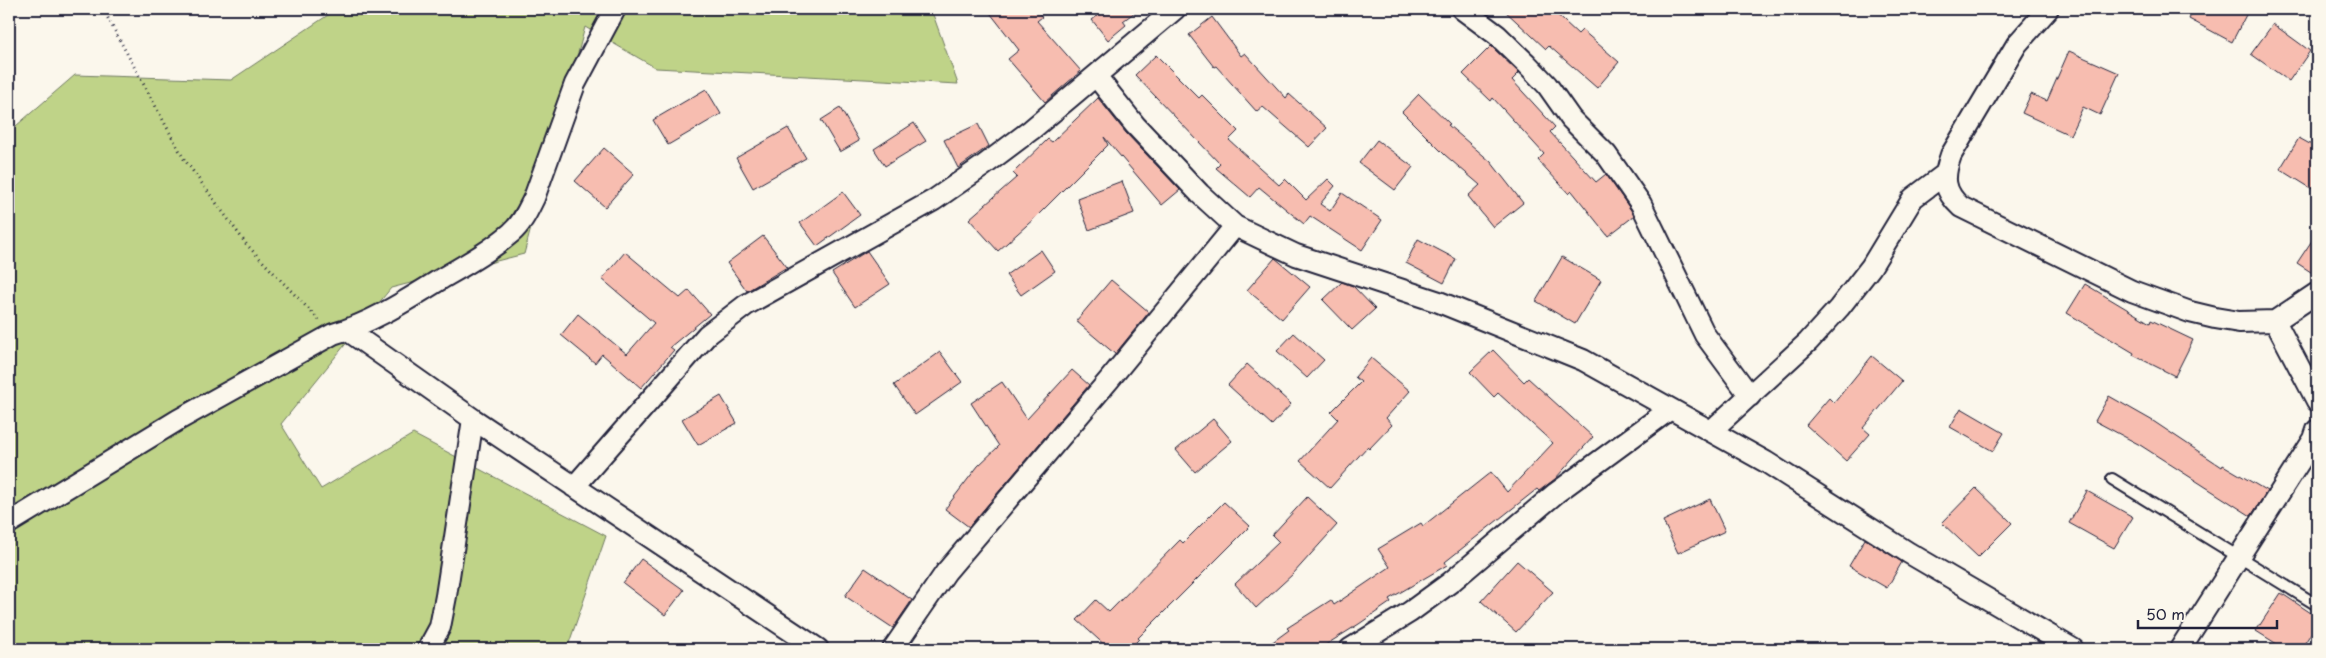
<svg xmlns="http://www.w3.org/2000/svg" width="2326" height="658" font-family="'Playpen Sans',sans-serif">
	<rect width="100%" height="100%" fill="#fbf7ec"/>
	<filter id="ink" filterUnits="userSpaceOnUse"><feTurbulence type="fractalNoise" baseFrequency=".02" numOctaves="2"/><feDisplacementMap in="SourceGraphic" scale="10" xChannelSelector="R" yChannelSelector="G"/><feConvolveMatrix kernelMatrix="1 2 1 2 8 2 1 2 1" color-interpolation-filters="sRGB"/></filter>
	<g filter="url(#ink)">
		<path fill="#bfd388" stroke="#707a62" d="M337,9H931L958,84L656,68L585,27L524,254L391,288L281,424L321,489L413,434L606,536L567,649H9V132L75,75L231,80Z"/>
		<path fill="#f7bdb0" stroke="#22223b" d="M987,9H1035L1042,17L1037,21L1081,71L1045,102L1008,59L1019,50Z
			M1106,9H1139L1123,21L1126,25L1108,40L1092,20Z
			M1503,9H1551L1578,34L1582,30L1619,62L1597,88L1549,46L1546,49Z
			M2194,9H2249L2232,42L2189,19Z
			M1212,17L1241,56L1245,53L1286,98L1289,94L1327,128L1309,147L1263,107L1257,112L1216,66L1214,67L1189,35Z
			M2273,24L2310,51L2289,81L2251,54Z
			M1491,46L1519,73L1512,80L1555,127L1550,132L1596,182L1606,174L1631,210L1634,216L1608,236L1572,191L1569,194L1538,160L1544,154L1493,98L1491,101L1463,74Z
			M2069,51L2119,73L2100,115L2083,107L2070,135L2022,113L2031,94L2047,101Z
			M1156,55L1199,98L1202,95L1238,131L1229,140L1279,185L1285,179L1306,200L1328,179L1335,186L1320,204L1330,211L1342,193L1382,220L1362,250L1310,216L1304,224L1259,187L1250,197L1216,168L1220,164L1135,75Z
			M706,89L721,114L668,145L653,120Z
			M1419,94L1450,124L1448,125L1491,162L1523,203L1493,227L1468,196L1480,185L1445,155L1402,112Z
			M1098,98L1126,133L1180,190L1162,205L1104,137L1108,145L1036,217L998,251L969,219L1017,177L1013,173L1048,139L1052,142Z
			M840,108L859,141L840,152L821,120Z
			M914,123L926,141L885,166L874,149Z
			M978,124L989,146L958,168L944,140Z
			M788,128L806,158L753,188L736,158Z
			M2299,138L2317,148V192L2280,169Z
			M1377,140L1413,167L1395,190L1359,163Z
			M604,148L634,174L605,207L575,181Z
			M1122,181L1134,213L1089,230L1077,198Z
			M843,192L860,215L817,246L800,223Z
			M2317,233V276L2297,263Z
			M763,236L787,267L747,291L727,263Z
			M1418,239L1456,259L1444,283L1406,263Z
			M1041,250L1055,271L1021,295L1006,275Z
			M867,251L890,284L855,307L832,273Z
			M625,252L680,298L689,290L710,314L670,347L674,350L641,388L602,354L595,363L561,335L578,314L627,354L654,323L602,279Z
			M1562,257L1601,280L1575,324L1536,301Z
			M1275,258L1310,287L1282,319L1247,290Z
			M1111,280L1149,312L1115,354L1076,321Z
			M1342,282L1353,286L1375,309L1352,330L1323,300Z
			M2085,284L2150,323L2151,320L2193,340L2175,376L2133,355L2134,353L2067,313Z
			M1294,333L1324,360L1307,378L1277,351Z
			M1493,350L1524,382L1528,378L1593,437L1555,479L1539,491L1537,489L1445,562L1447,565L1389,599L1391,602L1359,624L1319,649H1263L1289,630L1287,628L1331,600L1334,605L1390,567L1378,549L1421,523L1423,526L1491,472L1507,492L1553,443L1498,393L1494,397L1470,372Z
			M940,352L962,382L915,415L894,385Z
			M1872,356L1902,381L1863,428L1870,434L1846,461L1806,425L1829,398L1834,403Z
			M1371,358L1410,391L1386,418L1392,425L1369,449L1367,447L1330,488L1300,461L1338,419L1331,412L1361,382L1355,377Z
			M1247,364L1291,404L1272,425L1228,385Z
			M1072,370L1089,385L969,527L945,509L978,466L999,446L971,403L1002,382L1027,419Z
			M721,396L737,423L698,445L682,419Z
			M2109,396L2153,421L2222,467L2223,465L2267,491L2251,516L2140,445L2095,421Z
			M1961,408L2004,433L1993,451L1950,427Z
			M1213,419L1232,441L1195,472L1176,450Z
			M1976,488L2012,523L1978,557L1942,523Z
			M2087,491L2133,517L2114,548L2069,523Z
			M1307,497L1337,525L1293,574L1256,608L1235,584L1279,542L1272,535Z
			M1710,499L1725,531L1678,553L1663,521Z
			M1224,502L1250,526L1138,638L1139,639L1129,649H1109L1077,620L1096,600L1109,612L1180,540L1183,543Z
			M1865,539L1902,562L1887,588L1849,566Z
			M641,559L684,590L665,615L623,583Z
			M1517,561L1553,592L1516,632L1481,601Z
			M865,568L912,600L893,628L845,596Z
			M2281,593L2317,617V624L2301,649H2285L2256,631Z"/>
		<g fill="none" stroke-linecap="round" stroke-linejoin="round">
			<g stroke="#22223b" stroke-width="14">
				<path id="lane" d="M2112,479L2317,605"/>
			</g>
			<g stroke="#22223b" stroke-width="24">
				<path id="street" d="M1462,9L1497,35L1527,64L1547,85L1571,119L1606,154L1641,204L1705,335L1750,396
					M2048,9L2017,44L1951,155C1943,177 1943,191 1961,207L2132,291L2190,312L2215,318L2239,322L2275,321L2317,293
					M1096,76L1135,125L1200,194L1235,226L1296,255L1439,302L1583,360L1766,462L1909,553L2073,649
					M2275,321L2317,401
					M347,330L473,419L818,649
					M1711,431L1808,342L1839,308L1871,267L1913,198L1945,174
					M574,487L707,335L746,305L934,200L983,166L1031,130L1175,9
					M9,523L178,420L333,334C372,323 407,300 441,279C465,265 490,251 511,233C522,224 528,210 534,198L575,84L615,9
					M428,649L440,627L446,596L473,419
					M893,649L946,572L1109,380L1235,226
					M1350,649L1410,612L1451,582L1556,493L1669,410
					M2180,649L2314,439L2317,430"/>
			</g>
			<path stroke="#22223b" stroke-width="3" stroke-dasharray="1 4" stroke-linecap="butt" d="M103,9L184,159L247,245L320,321"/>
			<use href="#lane" stroke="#fbf7ec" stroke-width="10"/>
			<use href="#street" stroke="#fbf7ec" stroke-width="20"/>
		</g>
	</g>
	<rect width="2326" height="658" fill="none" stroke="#fbf7ec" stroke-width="30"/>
	<rect x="15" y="15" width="2296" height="628" fill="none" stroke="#22223b" stroke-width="2" filter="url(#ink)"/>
	<path d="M2138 620v8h139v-8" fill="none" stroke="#22223b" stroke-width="2.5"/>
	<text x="2146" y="620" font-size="15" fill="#22223b" stroke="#fbf7ec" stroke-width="4" paint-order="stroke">50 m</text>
</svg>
